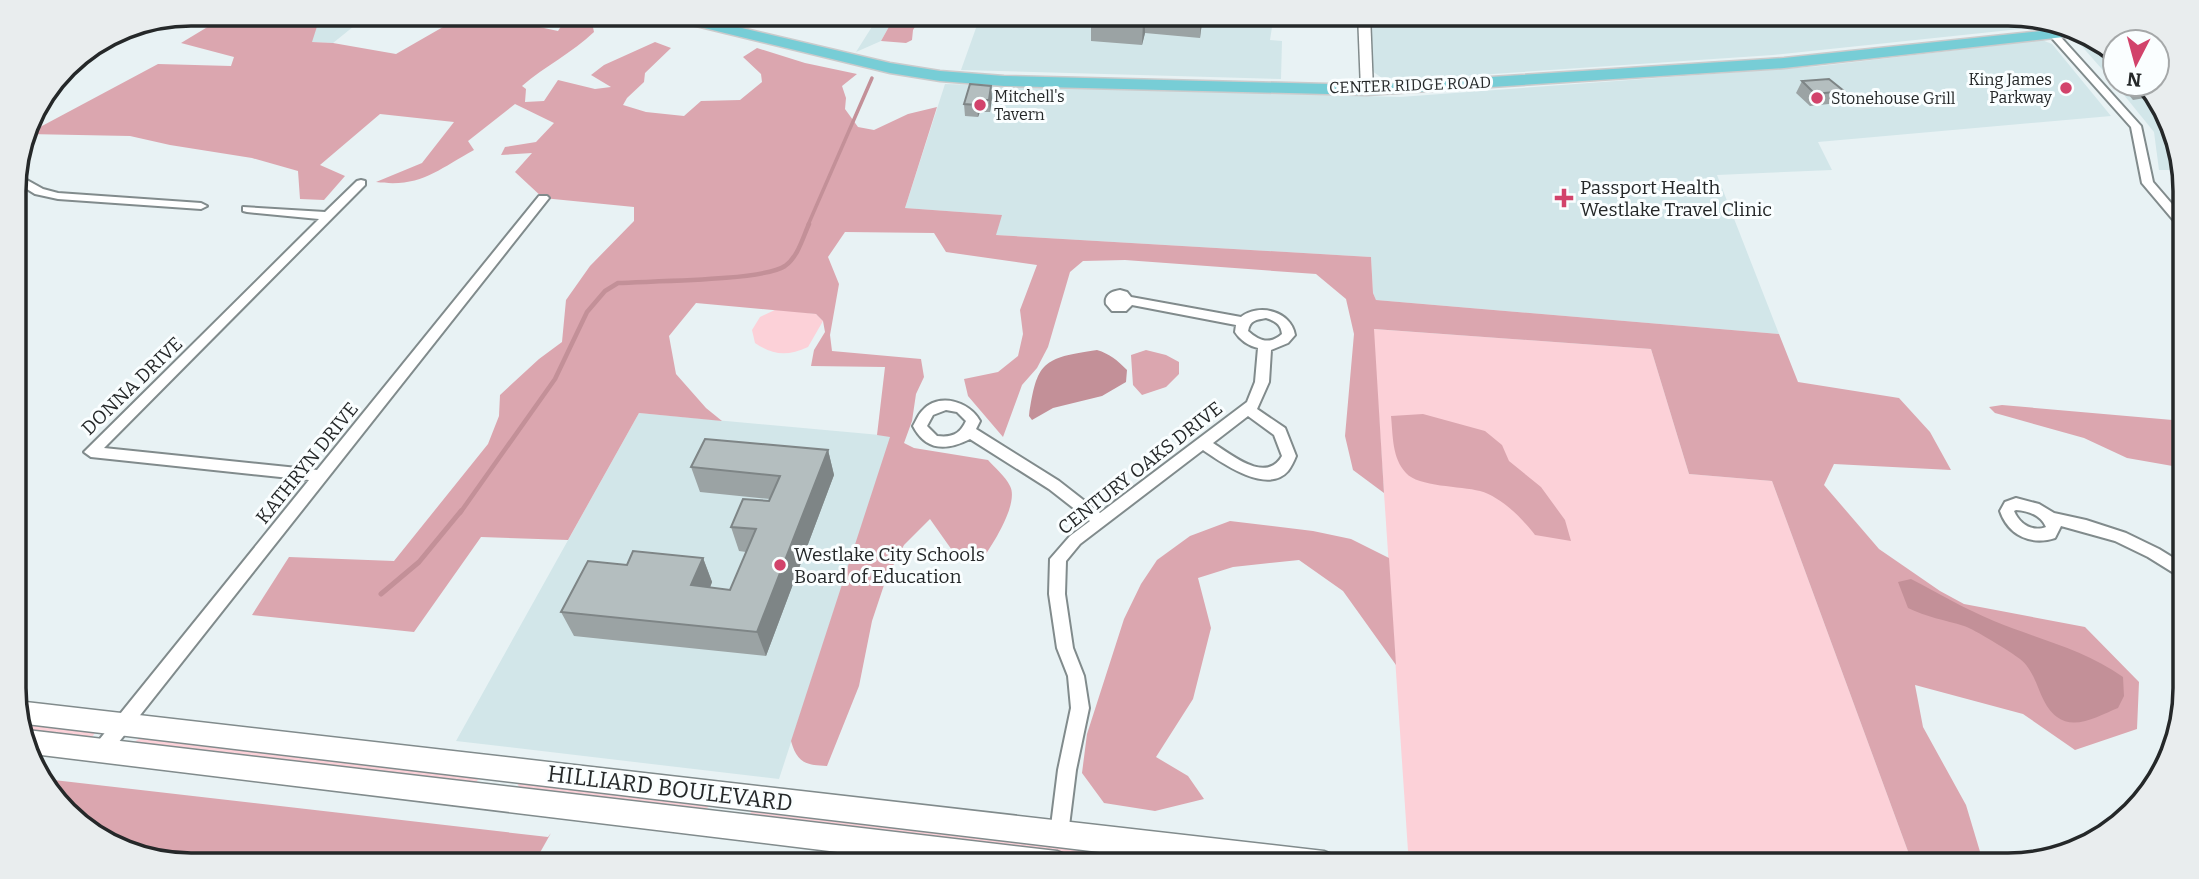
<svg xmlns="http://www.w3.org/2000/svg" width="2199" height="879" font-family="Bitter,serif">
	<rect width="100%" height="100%" fill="#e8f2f4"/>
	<path fill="#d2e6e9" d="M321,14H369L333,43L311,42Z
		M880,14H896L881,41L856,52Z
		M981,14H1274L1270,40L1282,41L1281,79L961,70Z
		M1370,14H2007L2066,24L1773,55L1448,77L1382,78L1372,71Z
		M2087,38L2115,57V84L2079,43Z
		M2042,40L2052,44L2111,116L1818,142L1832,170L1717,175L1779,334L1376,300L1373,293L1371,257L995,235L1001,215L905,208L945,84L1400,97L1821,66Z
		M2115,84H2145L2183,170H2159L2154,132Z
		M639,413L891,436L779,779L456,741Z"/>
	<path fill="#fcd1d8" d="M777,309L816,314L823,321L808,347C788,356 774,356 755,343L752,330L760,317Z
		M1373,329L1651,349L1689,474L1772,481L1913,865H1534L1408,851Z
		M17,721L97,730L90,740L22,732Z
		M144,736L479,778L475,784L136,746L134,742Z
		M516,780L714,803L703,811L525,790L519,787Z
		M752,810L1182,861V865H1145L753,818L749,816Z"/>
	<path fill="#dba6af" d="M229,14H321L312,42L333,43L396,54L443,27L530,25L558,31L565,20L591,18L594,32C572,53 545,66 522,86L526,89L525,102L544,101L558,80L595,89L611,87L591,75L604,65L655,42L671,48L645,73L644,82L627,98L623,105L646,112L684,116L701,101L740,100L762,82L761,74L743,57L757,48L805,63L857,74L842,86L846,98L845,109L858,127L874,130L908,114L937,107L905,208L1002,215L996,235L1371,257L1373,293L1376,300L1779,334L1798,382L1899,398L1930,432L1951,470L1834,464L1824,485L1879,549L1940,591L1964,604L2085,627L2139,682L2137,729L2075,750L2023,714L1915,685L1923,727L1966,805L1984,865H1913L1772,481L1689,474L1651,349L1374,329L1384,493L1353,470L1345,436L1354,334L1346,299L1316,274L1125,260L1083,261L1070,272L1048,347L1037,368L1022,385L1003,437L968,396L964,379L998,372L1018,356L1023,334L1020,310L1037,265L946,252L934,233L845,232L828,257L839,284L830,335L832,351L921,359L924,377L916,394L912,421L904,443L914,448L988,460C995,468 1005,476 1010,486C1019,503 994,542 984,557L954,553L930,519L904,545L886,579L872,621L859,686L827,766C806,765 797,763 791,741L890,437L877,435L885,367L811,366L814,350L825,332L823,321L816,314L696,303L669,336L676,374L706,408L722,421L639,413L568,540L481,537L414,632L252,615L289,557L394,561L488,444L499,416L500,395L539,359L562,342L566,300L590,266L634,221V207L543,198L515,172L532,153L501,155L505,147L536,142L554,123L515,104L468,141L474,150C437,170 421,188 376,182L422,163L454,122L380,114L320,165L345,176L324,200L300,199L298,171L252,158L170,145L130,136L27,134L158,64L231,66L234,57L181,43Z
		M896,14H923L913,30L912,40L906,43L881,41Z
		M1146,350L1166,355L1179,362V374L1166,387L1142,395L1133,385L1131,355Z
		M2002,405L2184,421V468L2127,458L2084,438L1995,413L1989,407Z
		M1423,414L1485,431L1502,445L1509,461L1541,487L1565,520L1571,541L1535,535C1522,518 1501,497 1480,491C1461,486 1418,487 1406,473C1392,458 1393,436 1391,416Z
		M1230,521L1313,531L1351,539L1389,558L1396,665L1343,591L1299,560L1233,567L1198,578L1211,628L1193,699L1156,757L1188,776L1204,799L1155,811L1104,803L1082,773L1087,734L1124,619L1141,584L1157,560L1190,536Z
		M45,779L548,837L551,833L533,865H192L134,855L58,804Z"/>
	<path fill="#c39098" d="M1097,350C1110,354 1117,360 1127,370L1126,382L1102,396L1053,408L1032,420L1029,416C1037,362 1042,358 1097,350Z
		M1911,579C1938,593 1965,609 1994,621C2037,639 2084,649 2123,677L2124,696L2118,708C2100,715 2075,731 2057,717C2038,703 2039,674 2020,659C2011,652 1974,629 1964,626C1945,620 1926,617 1908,608L1898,582Z"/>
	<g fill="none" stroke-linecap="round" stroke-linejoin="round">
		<path stroke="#c39098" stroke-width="3.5" d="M808,225L872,78"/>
		<path stroke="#c39098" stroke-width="4.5" d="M460,513L555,379L587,312L605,291L618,283C651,281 762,281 785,266C798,257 803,237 809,224"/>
		<path stroke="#c39098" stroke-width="5" d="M381,594L419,562L461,511"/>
		<g stroke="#818b8c" stroke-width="4">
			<path id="minor" d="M709,14H719L709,26H703L701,24Z
				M2051,33H2057L2141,126L2153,182L2184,218V229L2180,228L2142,183L2131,127L2051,37Z
				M16,174L43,189L58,193L201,203L207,206L201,209L58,199L35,194L14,181Z
				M361,180L365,181V185L104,448L317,470L539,196H547L549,198L107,757L101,759L95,757L92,751L95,745L309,480L91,457L84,452L319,219L247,212L243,211V207L325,212L357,181Z
				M1120,290L1127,292L1131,297L1241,317C1259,303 1291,311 1295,335L1288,343L1271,350L1269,382L1257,409L1285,428L1296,456C1294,461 1291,467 1288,471C1267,495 1222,463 1203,450L1080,544L1066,561L1065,594L1073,648L1084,676L1089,708L1076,770L1068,834L1066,840L1059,843L1052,840L1050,834L1058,770L1071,708L1068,676L1057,648L1049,594L1050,559L1070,536L1090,521L1049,489L970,439C946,451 926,451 913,426C916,421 918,415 922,411C938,392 969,401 980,421L976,429L1059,481L1100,513L1247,402L1255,382L1258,348C1249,346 1240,340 1235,332L1236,325L1132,305L1126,311H1112L1106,304C1104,295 1112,291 1120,290ZM1266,318C1275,321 1281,324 1282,334C1270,345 1259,341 1248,331C1250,320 1256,320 1266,318ZM946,410L957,412L966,421C960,434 952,438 937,436L927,426L933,415ZM1248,416L1274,435L1282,456C1266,484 1232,455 1213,443Z
				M2016,498L2039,504L2054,513L2086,520L2126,533L2159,549L2185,565V580L2148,557L2115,541L2061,526L2055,538C2031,546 2008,535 2000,511L2005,502ZM2016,510C2029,511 2041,515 2046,527C2033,532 2020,525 2014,511Z"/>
		</g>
		<g stroke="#818b8c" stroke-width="3">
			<path id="tertiary" d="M1358,14H1370L1373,90L1367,94L1361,90Z"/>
		</g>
		<g stroke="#818b8c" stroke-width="3">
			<path id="secondary" d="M17,701L1324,851L1334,855L1338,865H1208L18,723Z
				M27,730L1057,851L1067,855L1071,865H944L33,754L22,732Z"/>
		</g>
		<g stroke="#cbcbcc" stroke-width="3">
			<path id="primary" d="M657,14H683L890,63L940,71L1004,76L1367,85L1784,58L2071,28L2082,35L1784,68L1367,95L1004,86L940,81L890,73L659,17Z"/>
		</g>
		<use href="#minor" fill="#fff" fill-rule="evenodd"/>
		<use href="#tertiary" fill="#fff" fill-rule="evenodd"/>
		<use href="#secondary" fill="#fff" fill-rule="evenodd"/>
		<use href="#primary" fill="#77cdd6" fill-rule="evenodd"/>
	</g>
	<path fill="#9ba3a4" d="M1092,14H1203L1200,38L1145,33L1142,45L1091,41V18Z
		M1802,81L1844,91L1838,103L1810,106L1796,93Z
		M2120,84H2145L2151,97L2133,100Z
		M991,86L992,98L990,112H980L978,117L965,116L964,104Z
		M828,450L834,475L766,656L574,636L561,612L627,565L703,558L712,582L710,588L730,590L746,552L739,551L731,527L769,501L770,499L700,492L691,467Z"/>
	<path fill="#7e8586" d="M1145,14V33L1142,45L1143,22Z
		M1201,14H1203L1200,38Z
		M991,86L992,98L990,112L989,100Z
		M979,100L980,112L978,117L977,105Z
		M828,450L834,475L766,656L757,632Z
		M703,558L712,582L701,610L691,585Z"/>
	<path fill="#b4bebf" stroke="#7e8586" stroke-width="2" d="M1092,14H1145L1143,22L1091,18Z
		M1829,79L1844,91L1815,94L1802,81Z
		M970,84L991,86L989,100H979L977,105L964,104Z
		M705,439L828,450L757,632L561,612L588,561L627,565L633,551L703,558L691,585L730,590L756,529L731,527L743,499L769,501L780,476L691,467Z"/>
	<g fill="#d2436b" stroke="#fafeff" stroke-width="2.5">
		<circle cx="2066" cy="88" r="7"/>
		<circle cx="1817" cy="98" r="7"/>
		<circle cx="980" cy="105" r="7"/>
		<path d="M1560.5 187.5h7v7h7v7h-7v7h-7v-7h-7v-7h7z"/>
		<circle cx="780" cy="565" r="7"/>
	</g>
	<g text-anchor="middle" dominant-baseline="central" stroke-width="6" stroke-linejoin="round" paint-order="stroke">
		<g font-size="16" fill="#252829" stroke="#fafeff" text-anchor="start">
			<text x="2052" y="79" text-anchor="end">King James<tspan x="2052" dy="18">Parkway</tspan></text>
			<text x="994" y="96">Mitchell's<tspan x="994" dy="18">Tavern</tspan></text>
			<text x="1831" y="98">Stonehouse Grill</text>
		</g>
		<g font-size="16" fill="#252829" stroke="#fafeff">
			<text transform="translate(1410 85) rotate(-2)">CENTER RIDGE ROAD</text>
		</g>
		<g font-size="19" fill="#252829" stroke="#fafeff" text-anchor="start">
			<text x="1580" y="187">Passport Health<tspan x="1580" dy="22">Westlake Travel Clinic</tspan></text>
			<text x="794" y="554">Westlake City Schools<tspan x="794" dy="22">Board of Education</tspan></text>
		</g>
		<g font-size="19" fill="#252829" stroke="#fafeff">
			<text transform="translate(132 386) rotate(-44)">DONNA DRIVE</text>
			<text transform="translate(307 463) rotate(-51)">KATHRYN DRIVE</text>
			<text transform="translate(1140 468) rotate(-38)">CENTURY OAKS DRIVE</text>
		</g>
		<g font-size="23" fill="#252829" stroke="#fafeff">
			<text transform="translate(670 788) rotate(7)">HILLIARD BOULEVARD</text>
		</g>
	</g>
	<path d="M0 0H2199V879H0ZM191 26H2008A165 165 0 0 1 2173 191V688A165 165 0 0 1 2008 853H191A165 165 0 0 1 26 688V191A165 165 0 0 1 191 26Z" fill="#e9edee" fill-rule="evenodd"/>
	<path fill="none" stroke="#252829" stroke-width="3.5" d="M191 26H2008A165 165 0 0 1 2173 191V688A165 165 0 0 1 2008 853H191A165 165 0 0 1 26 688V191A165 165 0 0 1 191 26Z"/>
	<g transform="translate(2136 63) rotate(186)"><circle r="33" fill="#fafeff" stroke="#a5a8a9" stroke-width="2"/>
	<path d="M0-5L12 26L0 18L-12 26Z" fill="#d2436b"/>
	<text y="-10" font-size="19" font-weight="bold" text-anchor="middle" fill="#252829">N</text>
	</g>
</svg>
